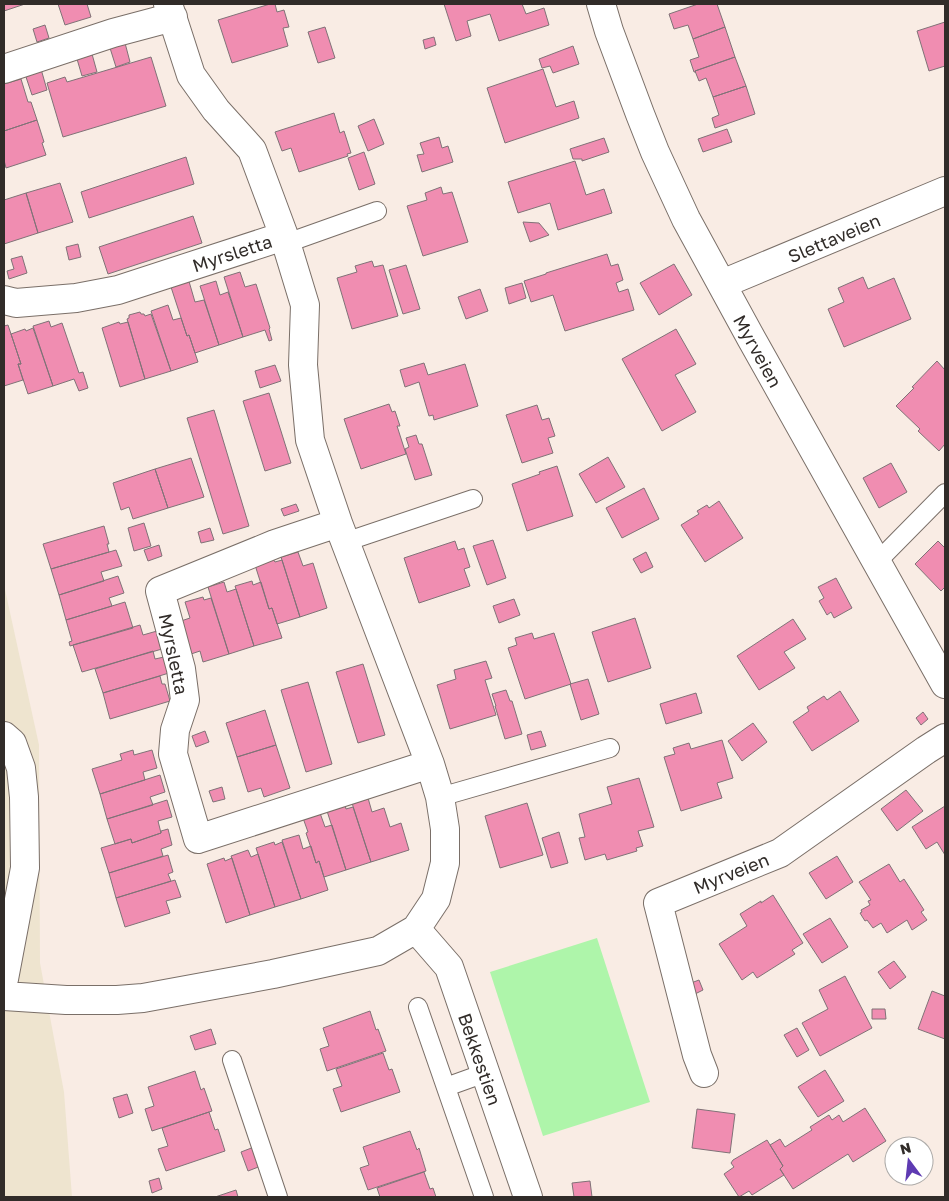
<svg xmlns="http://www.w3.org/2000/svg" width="949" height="1201" font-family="'Golos Text',sans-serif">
	<rect width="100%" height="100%" fill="#f9ece4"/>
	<path fill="#eee4cf" d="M4,585L39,745L40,963L64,1092L72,1197H4Z"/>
	<path fill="#aef5aa" d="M597,938L650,1102L543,1136L490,972Z"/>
	<path fill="#f08db1" stroke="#807277" d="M4,4H25L4,11Z
		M58,4H87L91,17L65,25Z
		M270,4H275L277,12L284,10L289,27L283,28L288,46L232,63L218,20Z
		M444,4H522L526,14L544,8L549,25L499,41L490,14L467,21L471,36L456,41Z
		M698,4H717L725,27L693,39L688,25L674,29L669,14Z
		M945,22V66L929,71L917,31Z
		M45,25L49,38L37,42L33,29Z
		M325,27L335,58L318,63L308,32Z
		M725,27L735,57L695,71L696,72H694L690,60L699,57L693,39Z
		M434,37L436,45L425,49L423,40Z
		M125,43L130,62L116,67L110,48Z
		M573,46L579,64L553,73L550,66L542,68L539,59Z
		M92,54L97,72L82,76L77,59Z
		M151,57L166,106L63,137L47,83L65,77L67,82Z
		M735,57L746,86L713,97L706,78L699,81L695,71Z
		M41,69L47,90L32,95L25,74Z
		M543,69L556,107L574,101L579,118L505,143L487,88Z
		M21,79L28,102H31L37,120L4,131V84Z
		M746,86L755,114L715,128L712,118L719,115L713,97Z
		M334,113L340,133L344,131L351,153L347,154L348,156L299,172L291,148L282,151L275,132Z
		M374,119L384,144L368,151L358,126Z
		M37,120L44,142L42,143L46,155L6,168L4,160V131Z
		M727,129L732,142L703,152L698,139Z
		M439,137L442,148L448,146L453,162L422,172L417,155L424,154L420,143Z
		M604,138L609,152L582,161V159H573L570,149Z
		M364,152L375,184L359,190L348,158Z
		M186,157L194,184L89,218L81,192Z
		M575,161L586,195L604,189L612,213L558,230L550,203L518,213L508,182Z
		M60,183L73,222L38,233L26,193Z
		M441,187L443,194L452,192L468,242L423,256L407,206L427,200L425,193Z
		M26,193L38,233L4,244V200Z
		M193,216L202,243L108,274L99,247Z
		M523,222L539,223L549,235L530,242Z
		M78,244L81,257L69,260L66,247Z
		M607,254L611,266L618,264L623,280L616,283L619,292L628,289L634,310L565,331L553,295L531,302L524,281L546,274V273Z
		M22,256L27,273L9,279L7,271L14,269L11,259Z
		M372,261L374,267L383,265L398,316L352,329L337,278L357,272L355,266Z
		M674,264L692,295L659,315L640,283Z
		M406,265L420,309L403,314L389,270Z
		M240,272L245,287L256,284L270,328L269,329L272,340L269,341L265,330L243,337L224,277Z
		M863,277L868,289L894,278L911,319L844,347L828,309L844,302L838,288Z
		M188,278L195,302L204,300L219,345L195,353L189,335L187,336L170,284Z
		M216,281L220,295L228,292L243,337L219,345L200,286Z
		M522,283L526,298L509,304L505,288Z
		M480,289L488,311L466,319L458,297Z
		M168,305L173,320L181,318L187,336L189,335L198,362L171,371L151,311Z
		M140,312L141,314H144L145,316L151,314L171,371L145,379L127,319L129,318V315Z
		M49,321L51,327L62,323L79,373L83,372L88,388L79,391L74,379L53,386L33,326Z
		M119,322L120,324L128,322L145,379L120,387L102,328Z
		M8,325L21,364H18L23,380L4,386V326Z
		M33,328L53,386L28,394L18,364H21L11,334L25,329L26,331Z
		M676,329L696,364L675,375L696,412L662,431L622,359Z
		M937,361L945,370V444L939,451L918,431L920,429L896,406L914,388L912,387Z
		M424,363L428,375L465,364L478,406L434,420L433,415L429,416L419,382L405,387L400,370Z
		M275,365L281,381L260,388L255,371Z
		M269,393L291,463L265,471L243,401Z
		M389,404L392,412L395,411L400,426H397L406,454L361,469L344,419Z
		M537,405L542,420L549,418L555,436L548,438L553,453L522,463L506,415Z
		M214,410L249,526L223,534L187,418Z
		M416,435L419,444H422L432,475L415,480L405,449L409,447L406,438Z
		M608,457L625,487L596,503L579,474Z
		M191,458L204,497L168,508L155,469Z
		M891,463L907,492L879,508L863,478Z
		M557,466L573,516L527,531L512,484L540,474L539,472Z
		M155,469L168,508L133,519L129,507L121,510L113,483Z
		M644,488L659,519L622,538L606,508Z
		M719,501L743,538L705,562L681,525L699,514L697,511L707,505L709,508Z
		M296,504L299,511L284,516L281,509Z
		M144,523L151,546L134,551L128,528Z
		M104,526L109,544H107L109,552L51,569L43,544Z
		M210,528L214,540L201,543L198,532Z
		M493,540L506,578L487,585L473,546Z
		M455,541L458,550L464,548L470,567L464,569L470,586L419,603L404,558Z
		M938,541L945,548V587L941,591L915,564Z
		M159,545L162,556L148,561L144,550Z
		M116,550L122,566L101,572L104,581L59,595L51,569Z
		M298,552L303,566L313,563L327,608L300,617L281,557Z
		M646,552L653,567L641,573L633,559Z
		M273,559L275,562L282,560L300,617L277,624L272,608L269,609L255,565Z
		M118,576L124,593L109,598L112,606L66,620L59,595Z
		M836,578L852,608L834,618L831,612L827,615L819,601L824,598L818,587Z
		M252,581L253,585L261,582L269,609L272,608L282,638L254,646L235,586Z
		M224,582L227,592L236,589L254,646L229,654L208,587Z
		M203,597L204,600L211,598L229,654L203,662L200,651L191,654L181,621L190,618L185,602Z
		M514,599L520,615L499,623L493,606Z
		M125,602L133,628L70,646L69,642L72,641L66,620Z
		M635,618L651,668L608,682L592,632Z
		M793,619L806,639L784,652L795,668L759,690L737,656Z
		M140,625L143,635L157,631L162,649L82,672L73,645Z
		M532,633L534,639L554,633L571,684L525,699L508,648L517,645L515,638Z
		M153,651L155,659L164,657L169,673L103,693L95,669Z
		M486,661L492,678L485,680L496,715L450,729L437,685L456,679L454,670Z
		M363,664L385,735L358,743L336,672Z
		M160,676L162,684H165L170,701L110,719L103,693Z
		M588,679L599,714L581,720L570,684Z
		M308,682L332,764L306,772L281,690Z
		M506,690L510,701H512L522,734L505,739L495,706H496L492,694Z
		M840,691L859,721L812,751L793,722L809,711L807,707L824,696L827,700Z
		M696,693L702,713L666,724L660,704Z
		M265,710L276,745L237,757L226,723Z
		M923,712L928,719L921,725L916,718Z
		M753,723L767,742L742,761L728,741Z
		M205,731L209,742L196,747L192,736Z
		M541,731L546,746L531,750L527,735Z
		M722,740L733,778L717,783L722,798L681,811L664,757L675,754L673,748L689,743L691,749Z
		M276,745L290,788L264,797L261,788L248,792L237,757Z
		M133,750L134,755L152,750L157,768L143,772L145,780L100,794L92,769L122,760L120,754Z
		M160,775L165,792L150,797L153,805L107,819L100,794Z
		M639,778L654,827L638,831L643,846L636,848L637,851L607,860L605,854L585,860L579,838L585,837L579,814L612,804L607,787Z
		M222,787L225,799L213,802L209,791Z
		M906,790L923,811L897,831L881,809Z
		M368,798L372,812L384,808L390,827L401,823L409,850L371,862L352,803Z
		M167,800L172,817L158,821L161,833L132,843L131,839L115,844L107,819Z
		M527,803L543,855L500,868L485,816Z
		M345,805L346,809L353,807L371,862L346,870L327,811Z
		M945,806V855L937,842L926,849L912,827Z
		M320,813L325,827L332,825L346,870L324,877L319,861L316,863L306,833L308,832L303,818Z
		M168,829L172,845L161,849L163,856L109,873L101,848L131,839L132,843L161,833V831Z
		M559,832L568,863L551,868L542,838Z
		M299,835L303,849L311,846L316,863L319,861L328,890L301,899L282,840Z
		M274,842L275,845L282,842L301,899L275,907L256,848Z
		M248,850L251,857L258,854L275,907L250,915L231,856Z
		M168,855L173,872L168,874L171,881L116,898L109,873Z
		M837,856L853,882L826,899L809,873Z
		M224,858L225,861L232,858L250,915L226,923L207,864Z
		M889,864L900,882L904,879L924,910L921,912L927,920L912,930L907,920L887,933L881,923L873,928L867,920L865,921L860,913L862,912L861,910L870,905L868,901L871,900L859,882Z
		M175,880L181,897L166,901L170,913L125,927L116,898Z
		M773,895L803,943L792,950L795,954L757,978L753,972L742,980L719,944L747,926L740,914L761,901V903Z
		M830,918L848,947L822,963L803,934Z
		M894,961L906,977L890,989L878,972Z
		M845,976L872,1028L820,1056L802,1023L828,1009L819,990Z
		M699,980L703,990L695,994L691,983Z
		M932,991L945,996V1039L918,1029Z
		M872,1009H885L886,1019H872Z
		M370,1011L376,1030L378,1029L386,1051L327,1071L320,1049L329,1046L323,1028Z
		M797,1028L809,1050L797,1057L784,1035Z
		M211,1029L216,1044L195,1050L190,1036Z
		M383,1053L389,1070L392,1069L400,1092L341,1112L333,1089L342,1086L336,1069Z
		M825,1070L844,1101L818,1117L798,1087Z
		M195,1071L201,1090L204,1088L212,1111L152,1131L145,1109L154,1106L148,1087Z
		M127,1094L133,1113L119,1118L113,1098Z
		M865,1108L886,1141L853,1162L848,1154L793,1189L780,1169L783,1166L770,1145L780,1139L785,1147L812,1130L810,1127L829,1115L832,1120L839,1115L843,1122Z
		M697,1109L735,1114L730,1153L692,1148Z
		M209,1112L215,1130L218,1129L225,1151L166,1171L158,1149L168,1146L162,1128Z
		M410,1131L417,1150L419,1148L426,1171L368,1190L360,1168L369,1165L363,1147Z
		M767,1140L783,1166L780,1169L784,1175L752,1195L749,1191L739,1197L724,1174L734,1167L731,1163L733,1160Z
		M254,1147L261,1166L248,1171L241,1152Z
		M424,1172L430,1189L433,1188L436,1197H380L377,1188Z
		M159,1178L162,1189L152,1193L149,1181Z
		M590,1181L592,1197H574L572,1183Z
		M236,1190L238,1197H215Z"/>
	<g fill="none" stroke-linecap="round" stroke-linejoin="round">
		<g stroke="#7a6f68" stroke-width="20">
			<path id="lane" d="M287,243L377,211
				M345,542L473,499
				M877,562L945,493
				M440,797L610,748
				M418,1007L484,1197
				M232,1060L278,1197
				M446,1087L485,1073"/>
		</g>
		<g stroke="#7a6f68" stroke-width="30">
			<path id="street" d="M601,4L609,31L640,114L655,152L686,219L751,338L945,684
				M4,69L113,33L173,17
				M722,284L945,191
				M4,300L16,303L76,298L118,290L284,236
				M338,523L275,544L160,591L181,669L185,700L175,730L173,754L198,839L430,764
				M4,736L12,743L21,768L24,797L25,868L4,979
				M416,929L449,967L528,1197
				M4,996L66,1000H117L143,998L273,974L378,951L416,929L436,899L445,863V829L440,797L430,764L338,523L310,440L303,365L305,305L284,236L252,150L216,110L191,75L168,4
				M704,1073L697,1055L658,903L780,853L926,750L945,738"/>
		</g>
		<use href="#lane" stroke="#fff" stroke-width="18"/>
		<use href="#street" stroke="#fff" stroke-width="28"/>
	</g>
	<g text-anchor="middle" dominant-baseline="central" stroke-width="4" stroke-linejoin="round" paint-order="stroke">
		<g font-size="18" fill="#312c29" stroke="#fff">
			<text transform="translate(834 238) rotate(-23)">Slettaveien</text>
			<text transform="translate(232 253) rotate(-18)">Myrsletta</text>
			<text transform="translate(758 351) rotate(61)">Myrveien</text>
			<text transform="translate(174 654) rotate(78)">Myrsletta</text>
			<text transform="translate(731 873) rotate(-22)">Myrveien</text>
			<text transform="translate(480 1059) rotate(71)">Bekkestien</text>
		</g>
	</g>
	<rect width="949" height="1201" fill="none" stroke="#312c29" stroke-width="10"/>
	<g transform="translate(909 1161) rotate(345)"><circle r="24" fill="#ffffff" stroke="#adaba9"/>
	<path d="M0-4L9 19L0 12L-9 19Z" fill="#5e3ab2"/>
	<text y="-8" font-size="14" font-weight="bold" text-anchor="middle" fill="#312c29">N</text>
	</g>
</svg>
